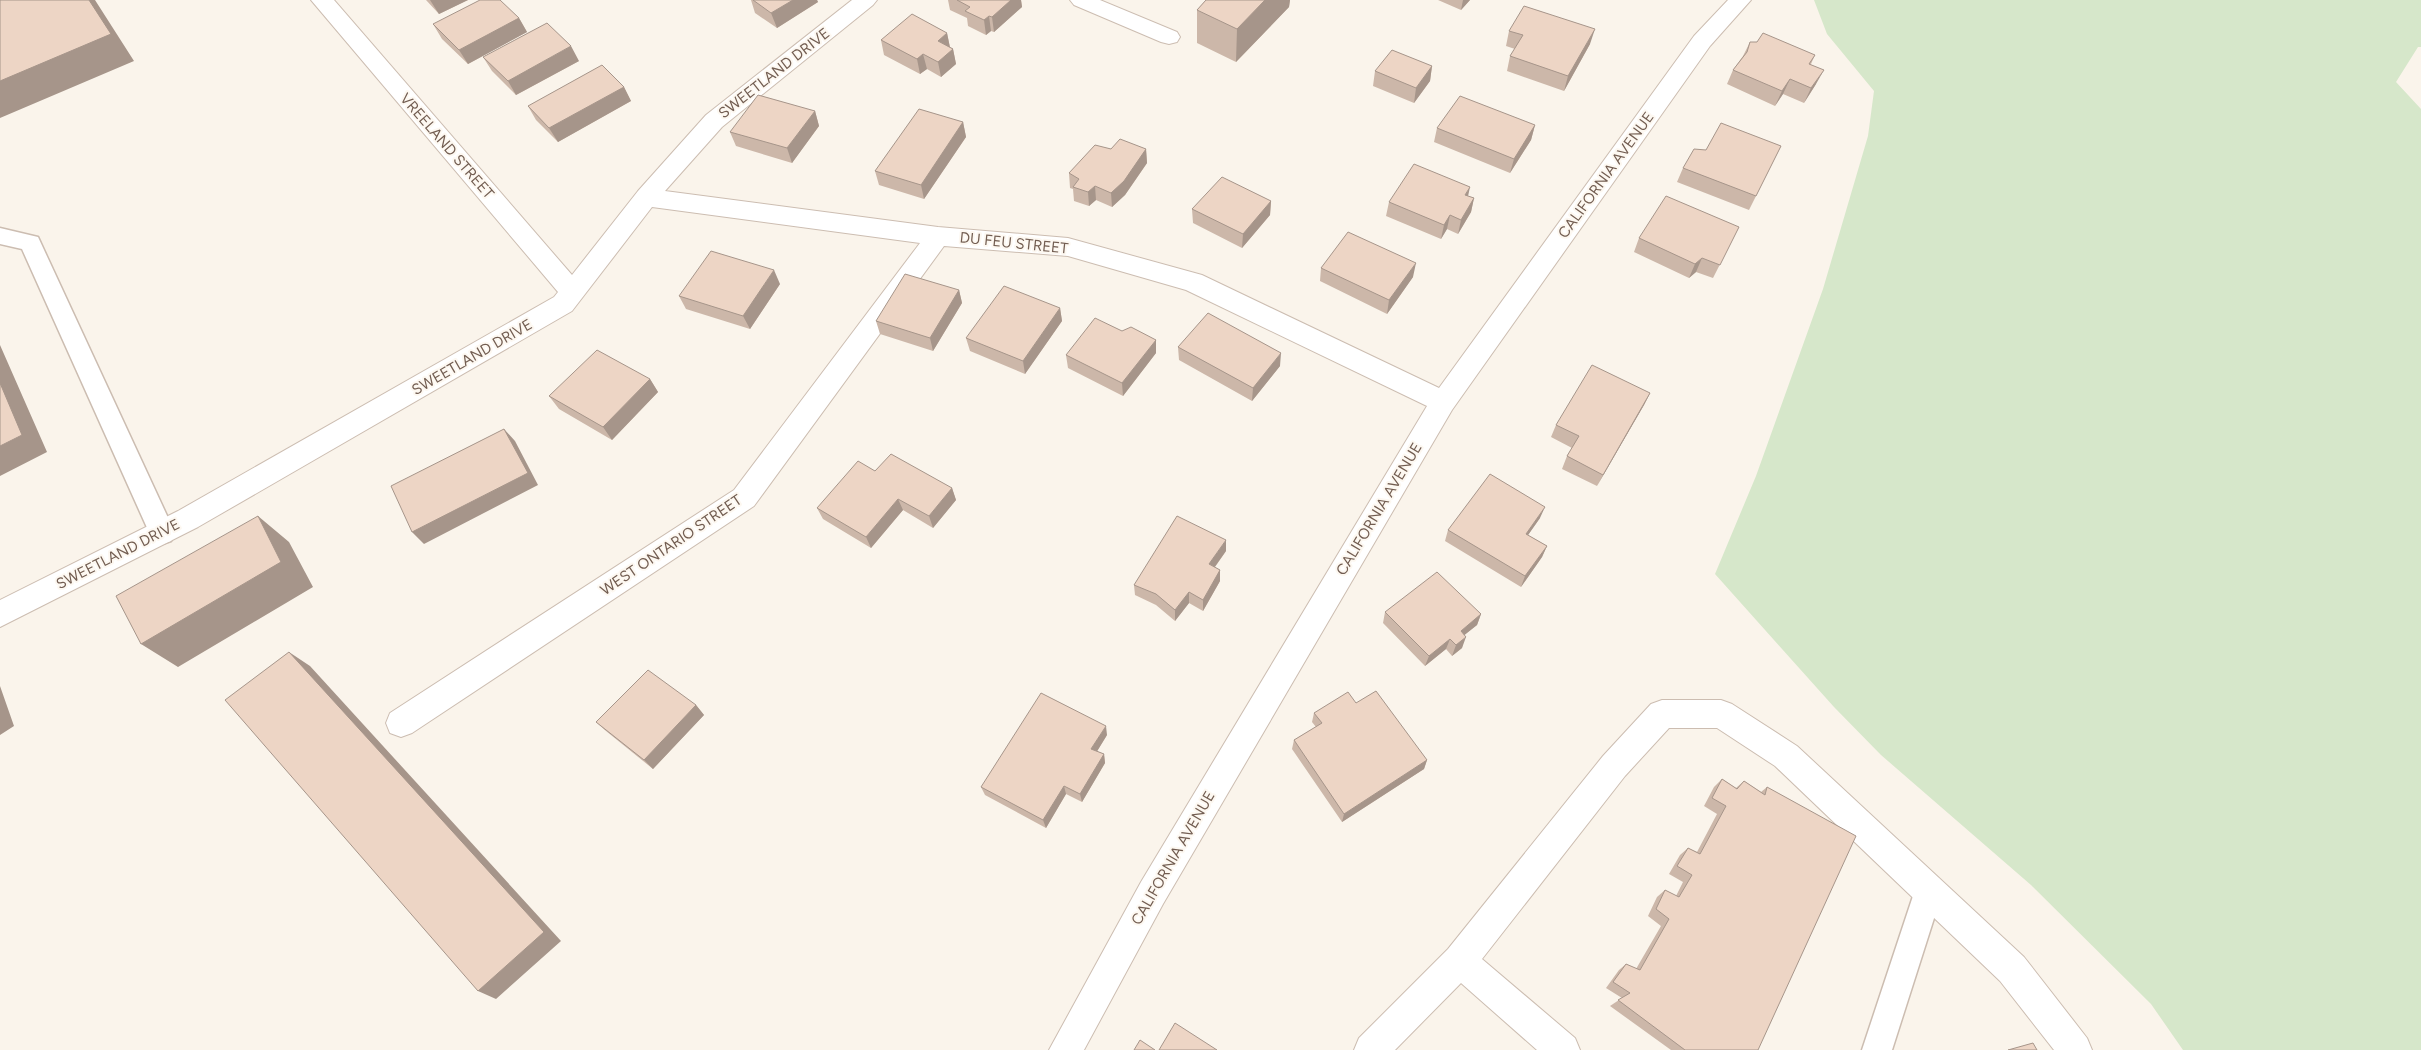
<svg xmlns="http://www.w3.org/2000/svg" width="2421" height="1050" font-family="Figtree,sans-serif">
	<rect width="100%" height="100%" fill="#faf4eb"/>
	<path fill="#d6e7ca" d="M1814,0H2421V47H2418L2396,82L2421,109V1050H2183L2151,1004L2031,885L1881,755L1834,707L1715,574L1756,476L1823,289L1868,136L1874,91L1827,34Z"/>
	<g fill="none" stroke-linecap="round" stroke-linejoin="round">
		<g stroke="#ccbdb1" stroke-width="3">
			<path id="service" d="M0,228L38,237L175,533L171,541L162,544L153,541L22,249L0,244Z
				M1929,876L1939,880L1943,890L1892,1050H1862L1915,890L1919,880Z"/>
		</g>
		<g stroke="#ccbdb1" stroke-width="2">
			<path id="minor" d="M311,0H334L572,275L638,191L706,115L852,0H877L873,5L722,127L665,191L938,227L1068,238L1202,275L1439,388L1694,36L1728,0H1751L1710,46L1452,410L1163,904L1084,1050H1049L1141,882L1427,406L1186,290L1068,256L944,246L754,506L412,733L401,737L390,733L386,723L390,713L734,490L920,243L652,207L572,311L198,527L0,627V600L178,511L554,297L558,292Z
				M1070,0H1100L1177,32L1180,37L1177,42L1169,44L1161,42L1074,5Z
				M1662,700H1721L1732,704L1797,746L2024,957L2087,1038L2092,1050H2054L2000,981L1775,766L1717,728H1669L1625,776L1482,959L1575,1038L1580,1050H1537L1461,983L1395,1050H1354L1359,1038L1448,949L1603,756L1651,704Z"/>
		</g>
		<use href="#service" fill="#fff" fill-rule="evenodd"/>
		<use href="#minor" fill="#fff" fill-rule="evenodd"/>
	</g>
	<path fill="#ccb7a9" d="M426,0H468L439,14Z
		M751,0H817L818,2L777,28L755,13Z
		M948,0H1021L1022,7L994,32L991,31L986,35L968,26L967,18L950,10Z
		M1206,0H1290L1289,7L1236,62L1197,43V10Z
		M1438,0H1470L1461,10Z
		M519,18L527,32L468,64L442,39L433,24Z
		M1509,31L1590,44L1564,91L1507,71L1510,56L1515,49L1506,46Z
		M947,33L950,47L953,49L956,64L941,77L927,69L920,74L884,55L881,40Z
		M1750,42L1815,55L1811,64L1816,84L1804,103L1783,94L1775,106L1727,84L1733,70L1743,56Z
		M483,57L579,61L516,95L492,71Z
		M1432,66L1430,81L1414,103L1373,86L1375,71Z
		M624,87L631,101L558,142L536,120L528,106Z
		M815,111L819,126L792,163L736,146L730,132Z
		M963,122L966,137L924,199L879,185L875,171Z
		M1535,125L1531,140L1510,173L1434,142L1437,128Z
		M1781,146L1749,210L1677,182L1683,168L1706,150Z
		M1111,149H1146L1147,163L1125,195L1112,207L1096,200L1089,206L1074,201L1073,189L1070,188L1069,173Z
		M1468,196L1474,198L1471,212L1458,234L1447,229L1441,239L1386,216L1389,202Z
		M1271,201L1270,215L1242,248L1193,223L1192,209Z
		M1739,227L1713,278L1696,272L1689,278L1634,252L1639,238Z
		M1321,268L1413,277L1387,314L1320,281Z
		M780,284L750,329L686,309L679,296Z
		M959,290L962,303L933,351L880,334L876,321Z
		M1060,308L1062,321L1025,374L970,351L966,338Z
		M1122,331L1156,340V353L1123,396L1068,368L1066,355Z
		M1178,347L1280,366L1252,401L1179,360Z
		M650,379L658,392L612,440L559,409L549,396Z
		M1650,393L1644,405L1597,486L1562,469L1567,456L1572,448L1551,437L1556,425Z
		M875,471L952,488L956,500L933,528L903,510L871,548L823,519L817,508Z
		M1540,518L1528,535L1547,546L1542,557L1521,587L1445,541L1448,530Z
		M1226,551L1215,567L1220,570V581L1203,611L1189,603L1175,621L1156,605L1135,595L1134,585Z
		M1385,612L1481,614L1477,625L1464,635L1462,648L1452,656L1446,649L1425,666L1383,623Z
		M1356,703L1427,760L1424,769L1342,822L1292,749L1294,740L1316,727L1312,722L1314,713Z
		M696,705L704,715L653,769L606,731L596,722Z
		M1107,735L1097,751L1104,754L1105,763L1082,802L1066,794L1046,828L985,795L981,787Z
		M1722,779L1736,788L1744,781L1761,792L1767,787L1758,1050H1671L1610,1006L1622,998L1606,988L1619,970L1626,964L1636,969L1661,926L1648,916L1657,897L1665,890L1676,896L1683,882L1669,874L1680,855L1688,848L1697,852L1717,814L1704,806L1714,787Z"/>
	<path fill="#a6958a" d="M89,0H95L134,61L0,118V81Z
		M430,0H468L439,14Z
		M793,0H817L818,2L777,28L771,13Z
		M1011,0H1021L1022,7L994,32L992,17Z
		M1265,0H1290L1289,7L1236,62L1237,29Z
		M1463,0H1470L1461,10Z
		M989,16L991,31L986,35L984,20Z
		M519,18L527,32L468,64L459,50Z
		M1595,29L1590,44L1564,91L1568,76Z
		M947,33L950,48L938,41Z
		M571,46L579,61L516,95L508,81Z
		M953,49L956,64L941,77L938,62Z
		M923,54L927,69L920,74L917,59Z
		M1432,66L1430,81L1414,103L1416,88Z
		M1824,70L1816,84L1804,103L1811,88Z
		M1790,79L1783,94L1775,106L1782,91Z
		M624,87L631,101L558,142L549,128Z
		M815,111L819,126L792,163L787,148Z
		M963,122L966,137L924,199L921,185Z
		M1535,125L1531,140L1510,173L1514,159Z
		M1146,149L1147,163L1125,195L1112,207L1111,193Z
		M1095,186L1096,200L1089,206L1088,192Z
		M1470,187L1467,201L1465,195Z
		M1474,198L1471,212L1458,234L1461,220Z
		M1271,201L1270,215L1242,248L1243,234Z
		M1450,215L1447,229L1441,239L1444,225Z
		M1702,258L1696,272L1689,278L1695,264Z
		M1416,263L1413,277L1387,314L1389,300Z
		M774,270L780,284L750,329L743,316Z
		M959,290L962,303L933,351L930,338Z
		M1060,308L1062,321L1025,374L1023,361Z
		M1156,340V353L1123,396L1122,383Z
		M0,345L47,452L0,476Z
		M1281,353L1280,366L1252,401L1253,388Z
		M650,379L658,392L612,440L603,427Z
		M1650,393L1644,405L1597,486L1603,475Z
		M504,429L515,441L538,485L424,544L412,532Z
		M952,488L956,500L933,528L929,516Z
		M898,499L903,510L871,548L866,537Z
		M1545,507L1540,518L1521,545L1526,534Z
		M258,516L289,542L313,587L178,667L141,644Z
		M1226,540V551L1209,575V564Z
		M1547,546L1542,557L1521,587L1525,576Z
		M1220,570V581L1203,611V600Z
		M1189,592V603L1175,621V610Z
		M1481,614L1477,625L1457,641L1461,631Z
		M1466,637L1462,648L1452,656L1456,645Z
		M1450,639L1446,649L1425,666L1429,656Z
		M289,652L310,666L561,941L496,999L478,991Z
		M0,686L14,726L0,735Z
		M696,705L704,715L653,769L644,760Z
		M1106,726L1107,735L1093,758L1091,749Z
		M1104,754L1105,763L1082,802L1080,794Z
		M1427,760L1424,769L1342,822L1344,814Z
		M1064,786L1066,794L1046,828L1043,820Z"/>
	<path fill="#edd5c5" stroke="#a6958a" d="M0,0H89L111,34L0,81Z
		M480,0H500L519,18L459,50L433,24Z
		M753,0H793L771,13Z
		M957,0H1011L992,17L989,16L984,20L965,11L970,7Z
		M1206,0H1265L1237,29L1197,10Z
		M1524,6L1595,29L1568,76L1510,56L1523,35L1509,31Z
		M912,14L947,33L938,41L953,49L938,62L923,54L917,59L881,40Z
		M547,23L571,46L508,81L483,57Z
		M1763,33L1815,55L1809,64L1824,70L1811,88L1790,79L1782,91L1733,70L1747,52L1750,42H1757Z
		M1392,50L1432,66L1416,88L1375,71Z
		M602,65L624,87L549,128L528,106Z
		M758,95L815,111L787,148L730,132Z
		M1460,96L1535,125L1514,159L1437,128Z
		M919,109L963,122L921,185L875,171Z
		M1721,123L1781,146L1756,196L1683,168L1694,149L1706,150Z
		M1120,139L1146,149L1124,181L1111,193L1095,186L1088,192L1073,187L1079,179L1069,173L1095,145L1111,149Z
		M1414,164L1470,187L1465,195L1474,198L1461,220L1450,215L1444,225L1389,202Z
		M1222,177L1271,201L1243,234L1192,209Z
		M1666,196L1739,227L1720,265L1702,258L1695,264L1639,238Z
		M1348,232L1416,263L1389,300L1321,268Z
		M711,251L774,270L743,316L679,296Z
		M905,274L959,290L930,338L876,321Z
		M1004,286L1060,308L1023,361L966,338Z
		M1208,313L1281,353L1253,388L1178,347Z
		M1095,318L1122,331L1131,327L1156,340L1122,383L1066,355Z
		M597,350L650,379L603,427L549,396Z
		M1592,365L1650,393L1603,475L1567,456L1579,436L1556,425Z
		M0,383L22,435L0,446Z
		M504,429L528,473L412,532L391,486Z
		M891,454L952,488L929,516L898,499L866,537L817,508L858,461L875,471Z
		M1490,474L1545,507L1526,534L1547,546L1525,576L1448,530Z
		M258,516L281,562L141,644L116,596Z
		M1177,516L1226,540L1209,564L1220,570L1203,600L1189,592L1175,610L1156,594L1134,585Z
		M1437,572L1481,614L1461,631L1466,637L1456,645L1450,639L1429,656L1385,612Z
		M289,652L544,932L478,991L225,700Z
		M648,670L696,705L644,760L596,722Z
		M1376,691L1427,760L1344,814L1294,740L1322,723L1314,713L1348,692L1356,703Z
		M1041,693L1106,726L1091,749L1104,754L1080,794L1064,786L1043,820L981,787Z
		M1722,779L1737,789L1744,781L1765,795L1767,787L1856,836L1758,1050H1685L1618,1000L1630,993L1613,982L1626,964L1640,970L1669,919L1656,909L1665,890L1679,897L1692,875L1677,866L1688,848L1700,854L1726,806L1712,798Z
		M1175,1023L1217,1050H1159Z
		M1140,1040L1155,1050H1134Z
		M2033,1043L2037,1050H2008Z"/>
	<g text-anchor="middle" dominant-baseline="central" stroke-width="4" stroke-linejoin="round" paint-order="stroke">
		<g font-size="15" fill="#725d51" stroke="#fdf8f1">
			<text transform="translate(774 73) rotate(-38)">SWEETLAND DRIVE</text>
			<text transform="translate(447 146) rotate(49)">VREELAND STREET</text>
			<text transform="translate(1606 175) rotate(-54)">CALIFORNIA AVENUE</text>
			<text transform="translate(1014 243) rotate(6)">DU FEU STREET</text>
			<text transform="translate(472 357) rotate(-30)">SWEETLAND DRIVE</text>
			<text transform="translate(1379 509) rotate(-59)">CALIFORNIA AVENUE</text>
			<text transform="translate(671 545) rotate(-34)">WEST ONTARIO STREET</text>
			<text transform="translate(118 554) rotate(-27)">SWEETLAND DRIVE</text>
			<text transform="translate(1173 858) rotate(-60)">CALIFORNIA AVENUE</text>
		</g>
	</g>
</svg>
